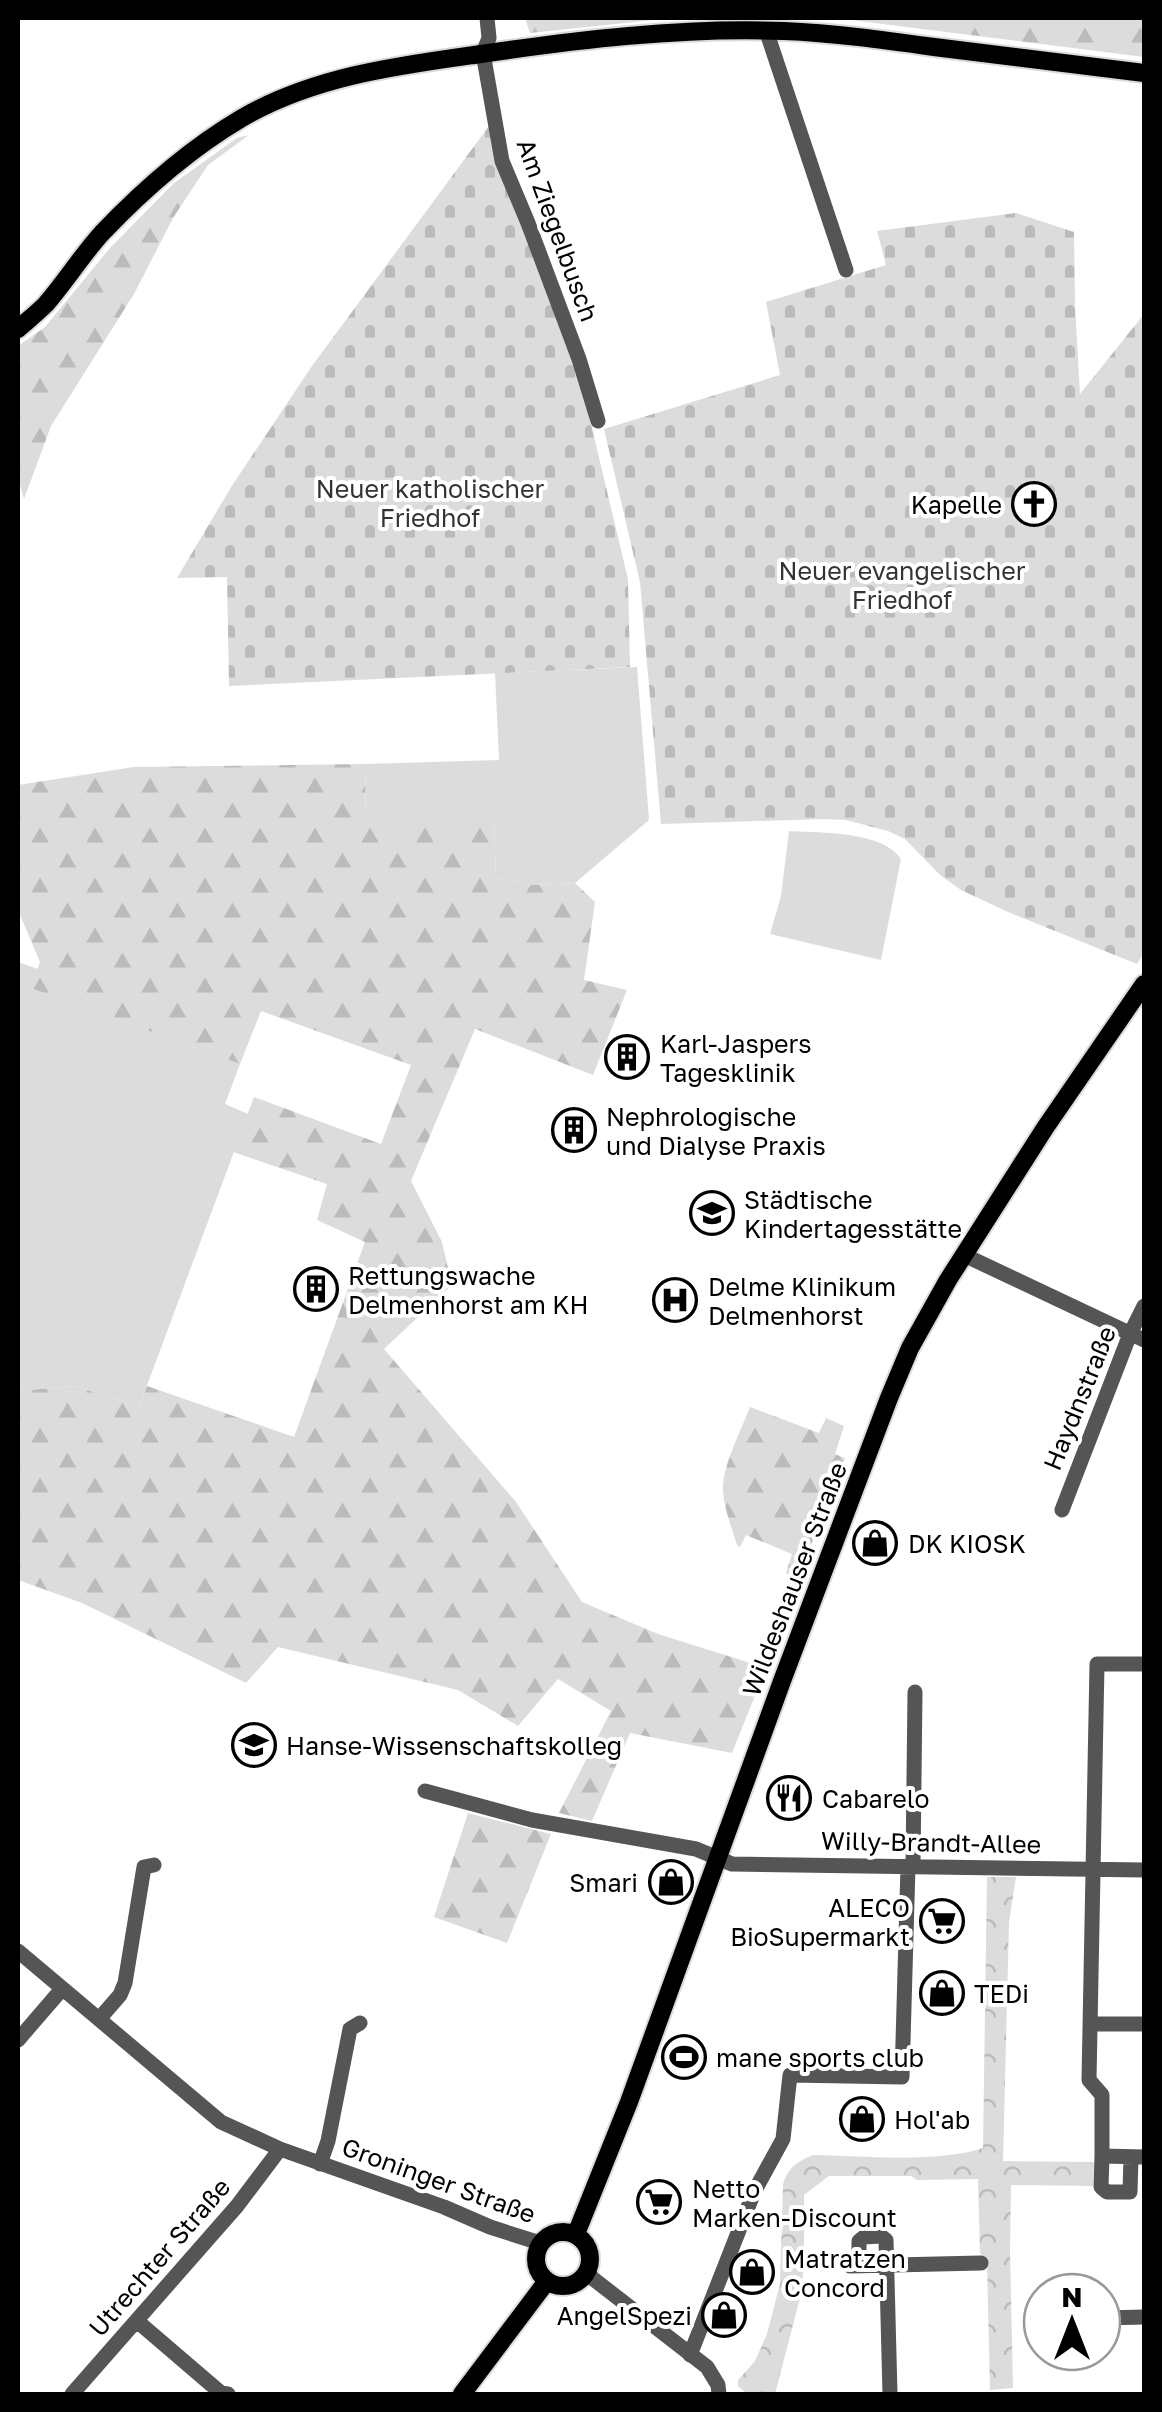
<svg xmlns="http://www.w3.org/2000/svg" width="1162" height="2412" font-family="'Golos Text',sans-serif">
	<defs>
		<pattern id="forest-firs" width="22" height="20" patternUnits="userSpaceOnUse" patternTransform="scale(2.5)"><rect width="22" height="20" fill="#dcdcdc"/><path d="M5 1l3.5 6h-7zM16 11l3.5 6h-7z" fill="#bbb"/></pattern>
		<pattern id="cemetery-stones" width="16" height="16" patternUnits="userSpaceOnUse" patternTransform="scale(2.5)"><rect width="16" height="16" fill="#dcdcdc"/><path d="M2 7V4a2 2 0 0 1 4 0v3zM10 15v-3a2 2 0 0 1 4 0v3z" fill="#bbb"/></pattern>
		<pattern id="park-crowns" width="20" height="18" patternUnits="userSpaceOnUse" patternTransform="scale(2.5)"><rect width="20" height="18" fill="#dcdcdc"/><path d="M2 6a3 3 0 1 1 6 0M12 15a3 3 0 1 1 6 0" fill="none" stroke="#bbb"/></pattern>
	</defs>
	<rect width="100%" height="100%" fill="#fff"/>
	<path fill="#dcdcdc" d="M637,667L649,820L575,883L534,885L496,878L494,819H366L365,764L499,760L495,673Z
		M789,831C821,833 883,831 901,859L881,960L770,934L781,896Z
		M18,962L38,969L32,988L240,1064L225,1104L248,1114L139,1407L75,1386L18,1391Z"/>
	<path fill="url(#forest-firs)" d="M525,18H673L530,33Z
		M835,18H1144V57Z
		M249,135L208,165L173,218L134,294L51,426L24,499L18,478V346L45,327L110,248L174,183L237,138Z
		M365,764L366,819L494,818L496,878L534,885L575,883L595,902L584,980L627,990L593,1075L475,1029L411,1181L442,1242L452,1285L384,1349L516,1502L582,1602L658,1634L766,1668L732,1753L630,1733L592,1821L559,1813L611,1711L558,1679L518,1726L458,1690L278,1647L246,1683L82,1603L18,1580V1391L75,1386L139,1407L147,1386L294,1437L365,1242L317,1220L327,1184L233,1152L254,1097L381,1144L411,1065L261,1011L240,1064L31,988L40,962L18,910V785L134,767Z
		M750,1407L819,1433L826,1418L844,1426L835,1454L845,1458L798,1579L786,1573L792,1554L746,1535L740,1547L737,1545C732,1528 724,1509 723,1491C722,1466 741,1431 750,1407Z
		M468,1813L551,1834L507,1943L434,1917Z"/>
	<path fill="url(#cemetery-stones)" d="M489,126L573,349L628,579L630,667L229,686L227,577L177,578L233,484L312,366Z
		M1016,213L1074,232L1075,306L1080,394L1144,314V953L1137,964L1008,912L961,890L940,875L905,839L888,831L846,820L823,819L661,824L640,582L604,429L780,375L766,302L886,265L877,231Z"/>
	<path fill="url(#park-crowns)" d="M987,1877H1016L1009,1922L1003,2161L1094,2162L1093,2186L1011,2185L1010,2250L1013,2388L990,2390L987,2262L980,2253L978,2179L917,2180L911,2176H829L804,2195V2265L800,2298L775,2394H747L738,2386V2380L755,2361L767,2334L780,2284L783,2185C787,2168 798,2161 813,2155C860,2156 940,2163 983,2148Z"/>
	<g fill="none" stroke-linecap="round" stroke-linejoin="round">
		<g stroke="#dbdbdb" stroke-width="22">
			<path id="major" d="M18,329C27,321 37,313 46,304C66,281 82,255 102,233C143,190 191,148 242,118C313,77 395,66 474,55C576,40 681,27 784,31C834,33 884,40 934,47C1004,56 1074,65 1144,73
				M536 2259a27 27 0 1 1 54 0a27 27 0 1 1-54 0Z
				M576,2234L629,2102L782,1681L889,1398L910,1348L948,1280L1045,1128L1144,984
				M462,2394L547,2281"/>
		</g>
		<path stroke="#555" stroke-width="15" d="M487,18L489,38L483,53L502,161L528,223L579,359L598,421
			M766,30L846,270
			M964,1255L1144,1340
			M1062,1510L1130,1334L1144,1306
			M1144,1664H1097L1089,2080L1102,2095V2156L1144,2157
			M425,1791L532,1820L696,1849L732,1864L1144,1870
			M913,1866L915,1692
			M18,1951L221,2122L280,2149L444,2207L490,2227L540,2243
			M100,2018L120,1995L125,1983L144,1867L154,1865
			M1090,2024H1144
			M18,2040L62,1989
			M1102,2156L1101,2187L1107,2192H1130L1131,2157
			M320,2164L328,2141L350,2029L360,2023
			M859,2265V2241L864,2237L881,2236L886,2240L890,2394
			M850,2266L981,2263
			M587,2274L707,2367L718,2385L719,2394
			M1102,2318L1144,2317
			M137,2321L221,2393L228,2394
			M690,2355L754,2192L783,2139L790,2075L902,2077L908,1866
			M72,2394L237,2206L280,2149"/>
		<use href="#major" stroke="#000" stroke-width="18"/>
	</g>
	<defs>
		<g id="church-ring" transform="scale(2.25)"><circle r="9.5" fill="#fff" stroke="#000" stroke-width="1.5"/><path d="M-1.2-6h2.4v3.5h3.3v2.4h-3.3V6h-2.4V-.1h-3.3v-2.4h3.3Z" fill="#000"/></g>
		<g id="building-ring" transform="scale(2.25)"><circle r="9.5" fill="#fff" stroke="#000" stroke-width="1.5"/><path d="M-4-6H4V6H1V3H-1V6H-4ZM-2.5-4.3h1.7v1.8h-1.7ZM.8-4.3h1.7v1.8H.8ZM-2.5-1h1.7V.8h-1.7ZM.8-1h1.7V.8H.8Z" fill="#000"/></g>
		<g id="school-ring" transform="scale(2.25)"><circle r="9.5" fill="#fff" stroke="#000" stroke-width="1.5"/><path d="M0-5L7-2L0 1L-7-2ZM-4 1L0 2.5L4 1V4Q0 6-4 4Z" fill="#000"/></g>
		<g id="hospital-ring" transform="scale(2.25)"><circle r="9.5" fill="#fff" stroke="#000" stroke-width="1.5"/><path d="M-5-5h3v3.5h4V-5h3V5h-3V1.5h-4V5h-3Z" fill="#000"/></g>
		<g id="shop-ring" transform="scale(2.25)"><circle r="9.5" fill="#fff" stroke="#000" stroke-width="1.5"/><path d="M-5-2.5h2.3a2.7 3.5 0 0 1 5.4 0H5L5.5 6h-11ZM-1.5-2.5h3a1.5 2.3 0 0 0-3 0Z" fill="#000"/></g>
		<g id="university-ring" transform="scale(2.25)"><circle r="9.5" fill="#fff" stroke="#000" stroke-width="1.5"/><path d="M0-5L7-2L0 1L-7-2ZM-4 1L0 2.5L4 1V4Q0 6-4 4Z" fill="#000"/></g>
		<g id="restaurant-ring" transform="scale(2.25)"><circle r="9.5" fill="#fff" stroke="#000" stroke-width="1.5"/><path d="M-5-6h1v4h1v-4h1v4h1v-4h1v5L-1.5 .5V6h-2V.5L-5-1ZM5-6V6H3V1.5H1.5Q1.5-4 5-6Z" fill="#000"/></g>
		<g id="supermarket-ring" transform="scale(2.25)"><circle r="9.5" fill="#fff" stroke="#000" stroke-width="1.5"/><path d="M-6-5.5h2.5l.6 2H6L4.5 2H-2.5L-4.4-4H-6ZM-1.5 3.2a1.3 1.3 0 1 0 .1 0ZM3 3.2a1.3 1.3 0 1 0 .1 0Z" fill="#000"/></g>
		<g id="stadium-ring" transform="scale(2.25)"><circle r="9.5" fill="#fff" stroke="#000" stroke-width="1.5"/><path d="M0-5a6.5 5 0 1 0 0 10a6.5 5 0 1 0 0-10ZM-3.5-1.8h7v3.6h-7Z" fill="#000"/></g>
	</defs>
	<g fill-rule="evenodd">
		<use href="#church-ring" x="1034" y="504"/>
		<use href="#building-ring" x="627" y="1057"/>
		<use href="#building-ring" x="574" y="1130"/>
		<use href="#school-ring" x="712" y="1213"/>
		<use href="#building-ring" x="316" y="1289"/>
		<use href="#hospital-ring" x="675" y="1300"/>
		<use href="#shop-ring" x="875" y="1543"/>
		<use href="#university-ring" x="254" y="1745"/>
		<use href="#restaurant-ring" x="789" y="1798"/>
		<use href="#shop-ring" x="671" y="1882"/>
		<use href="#supermarket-ring" x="942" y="1921"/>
		<use href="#shop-ring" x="942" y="1993"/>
		<use href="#stadium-ring" x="684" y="2057"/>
		<use href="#shop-ring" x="862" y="2119"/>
		<use href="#supermarket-ring" x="659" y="2202"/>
		<use href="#shop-ring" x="752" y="2272"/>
		<use href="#shop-ring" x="724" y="2315"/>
	</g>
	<g text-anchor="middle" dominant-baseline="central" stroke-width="8" stroke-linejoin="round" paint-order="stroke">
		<g font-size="25" fill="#000" stroke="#fff">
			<text transform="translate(558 230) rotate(70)">Am Ziegelbusch</text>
			<text transform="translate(1079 1398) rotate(-68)">Haydnstraße</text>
			<text transform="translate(794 1579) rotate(-69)">Wildeshauser Straße</text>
			<text transform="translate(931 1842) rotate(1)">Willy-Brandt-Allee</text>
			<text transform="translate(439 2180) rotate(20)">Groninger Straße</text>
			<text transform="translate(159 2257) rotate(-49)">Utrechter Straße</text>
		</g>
		<g font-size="25" fill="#333" stroke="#fff">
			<text x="430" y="488">Neuer katholischer<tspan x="430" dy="29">Friedhof</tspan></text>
			<text x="902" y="570">Neuer evangelischer<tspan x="902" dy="29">Friedhof</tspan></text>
		</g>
		<g font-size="25" fill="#000" stroke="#fff" text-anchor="start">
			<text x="1002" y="504" text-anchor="end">Kapelle</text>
			<text x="660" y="1043">Karl-Jaspers<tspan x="660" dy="29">Tagesklinik</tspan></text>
			<text x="606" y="1116">Nephrologische<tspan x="606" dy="29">und Dialyse Praxis</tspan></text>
			<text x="744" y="1199">Städtische<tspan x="744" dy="29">Kindertagesstätte</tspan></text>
			<text x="348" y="1275">Rettungswache<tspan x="348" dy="29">Delmenhorst am KH</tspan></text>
			<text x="708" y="1286">Delme Klinikum<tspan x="708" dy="29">Delmenhorst</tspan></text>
			<text x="908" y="1543">DK KIOSK</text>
			<text x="286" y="1745">Hanse-Wissenschaftskolleg</text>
			<text x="822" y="1798">Cabarelo</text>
			<text x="638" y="1882" text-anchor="end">Smari</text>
			<text x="910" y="1907" text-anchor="end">ALECO<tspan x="910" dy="29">BioSupermarkt</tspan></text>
			<text x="974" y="1993">TEDi</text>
			<text x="716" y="2057">mane sports club</text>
			<text x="894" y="2119">Hol'ab</text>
			<text x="692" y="2188">Netto<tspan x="692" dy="29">Marken-Discount</tspan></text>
			<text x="784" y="2258">Matratzen<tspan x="784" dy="29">Concord</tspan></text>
			<text x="692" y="2315" text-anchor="end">AngelSpezi</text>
		</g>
	</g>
	<rect width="1162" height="2412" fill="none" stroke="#000000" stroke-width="40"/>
	<g transform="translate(1072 2322)"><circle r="48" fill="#ffffff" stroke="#999999" stroke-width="2.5"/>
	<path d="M0-8L18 38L0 25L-18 38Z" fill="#000000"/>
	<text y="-15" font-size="28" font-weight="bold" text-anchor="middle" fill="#000000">N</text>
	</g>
</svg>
